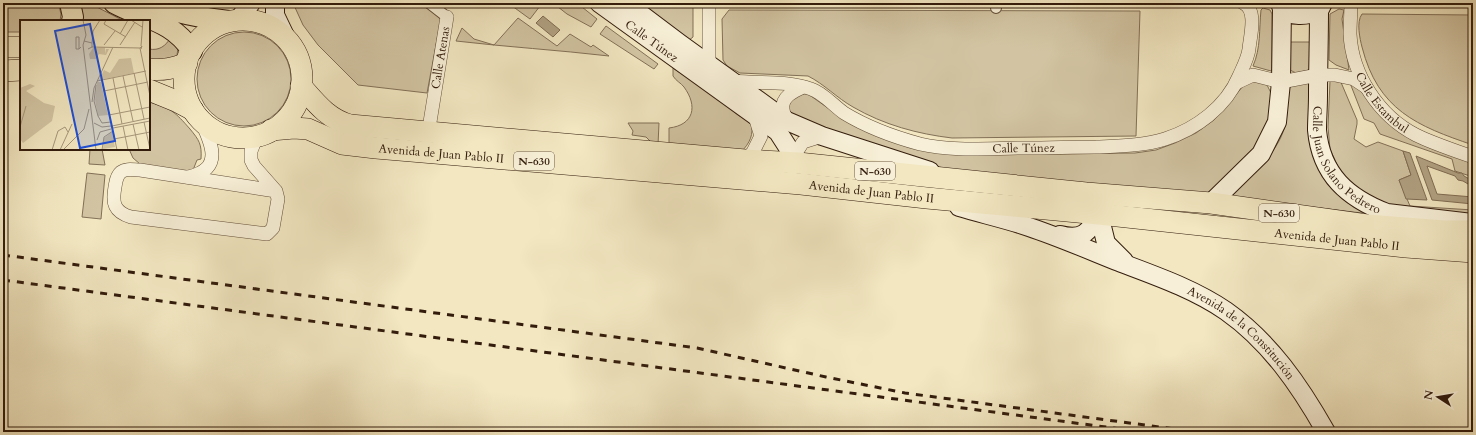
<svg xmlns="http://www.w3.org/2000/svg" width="1476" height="435" font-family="Cardo,serif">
	<rect width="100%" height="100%" fill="#f2e7c1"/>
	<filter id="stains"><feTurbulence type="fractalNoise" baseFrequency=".005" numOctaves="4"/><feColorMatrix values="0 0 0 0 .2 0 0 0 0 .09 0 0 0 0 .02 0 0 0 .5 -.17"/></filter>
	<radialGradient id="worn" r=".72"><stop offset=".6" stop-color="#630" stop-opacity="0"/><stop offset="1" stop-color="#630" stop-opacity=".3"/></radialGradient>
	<path fill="#d2c4a2" stroke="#827057" d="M3,3H54L56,6H59L61,14L60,21H21V32H3Z
		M76,3H89L124,21H79Z
		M293,3H421L441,18L427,93L358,85L318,45L303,25Z
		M508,3H536L540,6L530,19Z
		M553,3H577L597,19L591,27L567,14Z
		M639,3H693V37L688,41Z
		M1263,8L1270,10L1272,14V69L1271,71L1253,66C1261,48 1259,29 1261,10Z
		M1339,9L1344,10L1342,19L1349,70L1336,65L1329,60L1330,14Z
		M729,10L1140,11L1136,136L952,138C918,134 884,125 853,107C837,98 824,84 808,76L740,73L727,66L723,60L722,19Z
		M1362,14L1473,15V145C1417,126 1378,110 1362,47C1360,39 1356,22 1362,14Z
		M518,18L557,46L570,34L591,47L593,45L609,56C558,50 507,47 456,41L462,28L474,39L494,45Z
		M606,26L658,64L654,69L600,34Z
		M197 79a47 47 0 1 1 94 0a47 47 0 1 1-94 0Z
		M171,37L178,48L177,55L175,59L149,61V49C159,51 166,46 171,37Z
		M1290,42H1313V69L1296,73L1290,70Z
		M673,68L713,95L738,115L751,123C754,134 750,143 741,152L669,147V128C694,125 698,106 684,87C681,83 676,81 673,76Z
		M1340,80L1357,120V124L1354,139L1366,147L1378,142L1403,151L1411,175L1399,180L1410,206L1473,210V217L1410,213L1358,193L1339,169L1330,149L1328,127L1330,81Z
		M1250,81H1262L1267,85L1271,93V115L1262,141L1209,194L965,173L922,163L789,115C789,112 787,107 788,104C789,96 802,93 808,94L835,113L897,143L1050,154L1135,153L1156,150L1175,143L1196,133L1214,120L1245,84Z
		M1312,81V129L1363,208L1362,213L1227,197C1248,177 1277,156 1285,126C1288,113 1287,99 1288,86Z
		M1350,83L1360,87L1377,111L1473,163V177L1455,171L1452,159L1380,134L1374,123L1364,119Z
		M149,102C171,108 175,112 190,129C199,140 202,144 201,159L197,160L193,170L190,172L140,164L133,158L129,149H149Z
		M628,123H659L658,145L652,143L646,137L632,135L633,131Z
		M90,149H102L105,165L89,164Z
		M87,173L105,175L101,219L82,217Z"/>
	<path fill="#b1a283" stroke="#7f6c53" d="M543,16L560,30L553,37L536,23Z
		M1403,151L1410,153L1427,200L1406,199L1399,180L1411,175Z
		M1416,156L1458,173H1462L1464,176L1473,181V187L1463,181L1458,180L1455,176L1427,166L1437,194L1473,197V204L1432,200Z"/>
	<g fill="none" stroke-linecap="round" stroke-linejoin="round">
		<g stroke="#634f39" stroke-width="12">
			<path id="pedestrian" d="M429,3L447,17
				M996,3V8"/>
		</g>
		<g stroke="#634f39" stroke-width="14">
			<g id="minor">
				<path d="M709,3V71"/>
				<path id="s1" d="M1351,3C1351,13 1350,24 1350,34C1352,75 1379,116 1416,135C1432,143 1456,151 1473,157"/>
				<path id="s2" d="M733,81C759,84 786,80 811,89C822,92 834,106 844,113C867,127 894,137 920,144C954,152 991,148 1027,148C1050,148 1073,147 1096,147C1119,146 1143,146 1165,139C1196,129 1226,107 1239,76C1243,67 1248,58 1249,49C1250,37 1258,9 1243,3"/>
				<path d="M1236,83L1253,75L1281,82L1318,75H1335L1354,79L1366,87"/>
				<path d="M787,121C786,117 783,113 783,109C781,97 794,91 803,87"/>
				<path id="s3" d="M430,122L447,17"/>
				<path d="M257,136L251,151V160L254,166L276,191L278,199L273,228L267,234L131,217C114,212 112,203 115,187C116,182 116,176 121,172C126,168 134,170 140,170L276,191"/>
				<path d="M794,156L803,142L822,136"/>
				<path d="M745,160L753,152L761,136L755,117"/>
				<path d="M188,177C224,169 212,144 200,119"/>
			</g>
		</g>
		<g stroke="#331c0c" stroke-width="20">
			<g id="secondary">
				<path d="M275,3V15L287,40"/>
				<path id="s4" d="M599,3L778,132L798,163"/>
				<path d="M626,3L679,43L787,121L822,136L930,171"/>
				<path d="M1280,3C1284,19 1308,16 1319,11L1323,3"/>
				<path id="s5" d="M1319,11C1319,40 1318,68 1318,96C1318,108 1317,119 1317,130C1321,175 1348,198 1387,213L1472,223"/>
				<path d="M238,20L251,3"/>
				<path d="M1211,203L1261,154L1277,122L1281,82L1282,7"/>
				<path id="s6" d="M959,207C982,214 1006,219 1029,227C1059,237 1089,250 1119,262C1156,276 1194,289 1226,311C1270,342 1300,386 1326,432"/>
				<path d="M1099,214L1106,243L1124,261"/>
				<path d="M1060,235C1083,241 1089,232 1099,214"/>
			</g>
		</g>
		<g stroke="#331c0c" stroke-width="22">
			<path id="primary" d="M70,3L73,17L72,21
				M114,3C143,19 172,20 192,51
				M149,3C175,13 202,18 229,21"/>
		</g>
		<g stroke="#331c0c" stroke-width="22">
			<g id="trunk">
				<circle cx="243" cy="79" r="59"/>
				<path d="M3,47H21"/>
				<path d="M149,69C163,71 174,68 187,63"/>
				<path d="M3,71L21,70"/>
				<path d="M301,86C316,103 328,119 350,125L745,160L798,163L1086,193L1211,203L1367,225L1444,231H1473"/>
				<path d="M149,90L176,101L193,110"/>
				<path id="s7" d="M271,130L294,128L308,129L342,144L376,148L801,184L927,198L1099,214L1406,247L1473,252"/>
			</g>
		</g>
		<use href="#pedestrian" stroke="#f7efd7" stroke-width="10"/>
		<use href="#minor" stroke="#f7efd7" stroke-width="13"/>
		<use href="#secondary" stroke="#f7efd7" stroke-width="18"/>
		<use href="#primary" stroke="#f2e7c1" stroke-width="20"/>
		<use href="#trunk" stroke="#f2e7c1" stroke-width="21"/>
		<path stroke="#331c0c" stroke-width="3" stroke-dasharray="7 7" stroke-linecap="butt" d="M3,255L697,348L826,377L905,393L1197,432
			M3,280L1143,432"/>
	</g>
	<g text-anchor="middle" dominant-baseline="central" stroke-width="3" stroke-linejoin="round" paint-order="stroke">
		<g fill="#f7efd7" stroke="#6e5b49" stroke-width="1">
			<rect x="514" y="152" width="40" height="18" rx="3"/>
			<rect x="855" y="162" width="40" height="18" rx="3"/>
			<rect x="1259" y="204" width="40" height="18" rx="3"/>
		</g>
		<g font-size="11" font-weight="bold" fill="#331c0c">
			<text x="534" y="161">N-630</text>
			<text x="875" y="171">N-630</text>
			<text x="1279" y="213">N-630</text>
		</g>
		<g font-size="12" fill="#331c0c" stroke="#f7efd7">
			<text stroke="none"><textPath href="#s4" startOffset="65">Calle Túnez</textPath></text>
			<text stroke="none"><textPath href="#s3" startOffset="65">Calle Atenas</textPath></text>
			<text stroke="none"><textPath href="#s1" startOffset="109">Calle Estambul</textPath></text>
			<text stroke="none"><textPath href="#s2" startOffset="306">Calle Túnez</textPath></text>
			<text stroke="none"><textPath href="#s7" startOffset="174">Avenida de Juan Pablo II</textPath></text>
			<text stroke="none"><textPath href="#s5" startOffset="161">Calle Juan Solano Pedrero</textPath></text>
			<text stroke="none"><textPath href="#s7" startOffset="606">Avenida de Juan Pablo II</textPath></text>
			<text stroke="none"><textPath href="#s7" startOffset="1074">Avenida de Juan Pablo II</textPath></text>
			<text stroke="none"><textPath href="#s6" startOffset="313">Avenida de la Constitución</textPath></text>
		</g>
	</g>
	<g transform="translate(20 20)">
		<rect width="130" height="130" fill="#f2e7c1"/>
		<path d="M85,27V34L86,29H89L86,35L79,34L76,39H70L69,34L73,28ZM111,38L114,53L79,60L84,50L90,53L99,39ZM77,62H81L88,95L78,96L75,80ZM10,64L15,66L6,71L24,83L35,86L32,101L3,123L0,119V68ZM92,112L95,127L83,129L84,118Z" fill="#d2c4a2"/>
		<path fill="none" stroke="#a69679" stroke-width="1" d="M63,0L66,15L63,25L76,130M86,0L84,4L106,17M111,0L122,7M100,14L108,0M64,21L72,23V27L68,29M72,23L73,11L80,0M84,25L95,11M100,25L115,2M121,26L123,0M72,27L120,28M59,29V17H56V29H59L61,27M121,29L122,26L120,28L130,76M114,53L124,99M103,56L113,101M93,58L102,104M82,60L91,103M77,61L126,51M76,65L74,81L78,96L82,103L91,102M84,71L128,62M72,82L74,68L93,27M89,95L130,87M124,102L130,129M74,103L82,107L91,106M113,104L119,130M92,106L130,98M103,106L108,130M0,107L6,86M93,108L130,101M93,111L97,130M94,119L130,112M77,120L80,112L91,109M32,130L38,111L45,107L48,112M40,130L52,104M43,130L64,109L69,89M82,130L84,117L93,111"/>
		<path fill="#1d4ed8" fill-opacity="0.15" stroke="#1d4ed8" stroke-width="2" d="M70,4L95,121L60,128L35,11Z"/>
		<rect width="130" height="130" fill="none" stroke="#331c0c" stroke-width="2"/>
	</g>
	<rect width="1476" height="435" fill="none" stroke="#f2e7c1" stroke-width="16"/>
	<rect x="4" y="4" width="1468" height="427" fill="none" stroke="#331c0c" stroke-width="2"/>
	<rect x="8" y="8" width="1460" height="419" fill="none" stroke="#331c0c"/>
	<g transform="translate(1438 397) rotate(282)" stroke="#f7efd7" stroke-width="3" paint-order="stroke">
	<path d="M0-3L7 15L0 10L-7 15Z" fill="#331c0c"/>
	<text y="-6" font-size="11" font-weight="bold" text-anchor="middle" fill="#331c0c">N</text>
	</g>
	<rect width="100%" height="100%" filter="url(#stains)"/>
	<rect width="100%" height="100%" fill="url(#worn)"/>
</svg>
